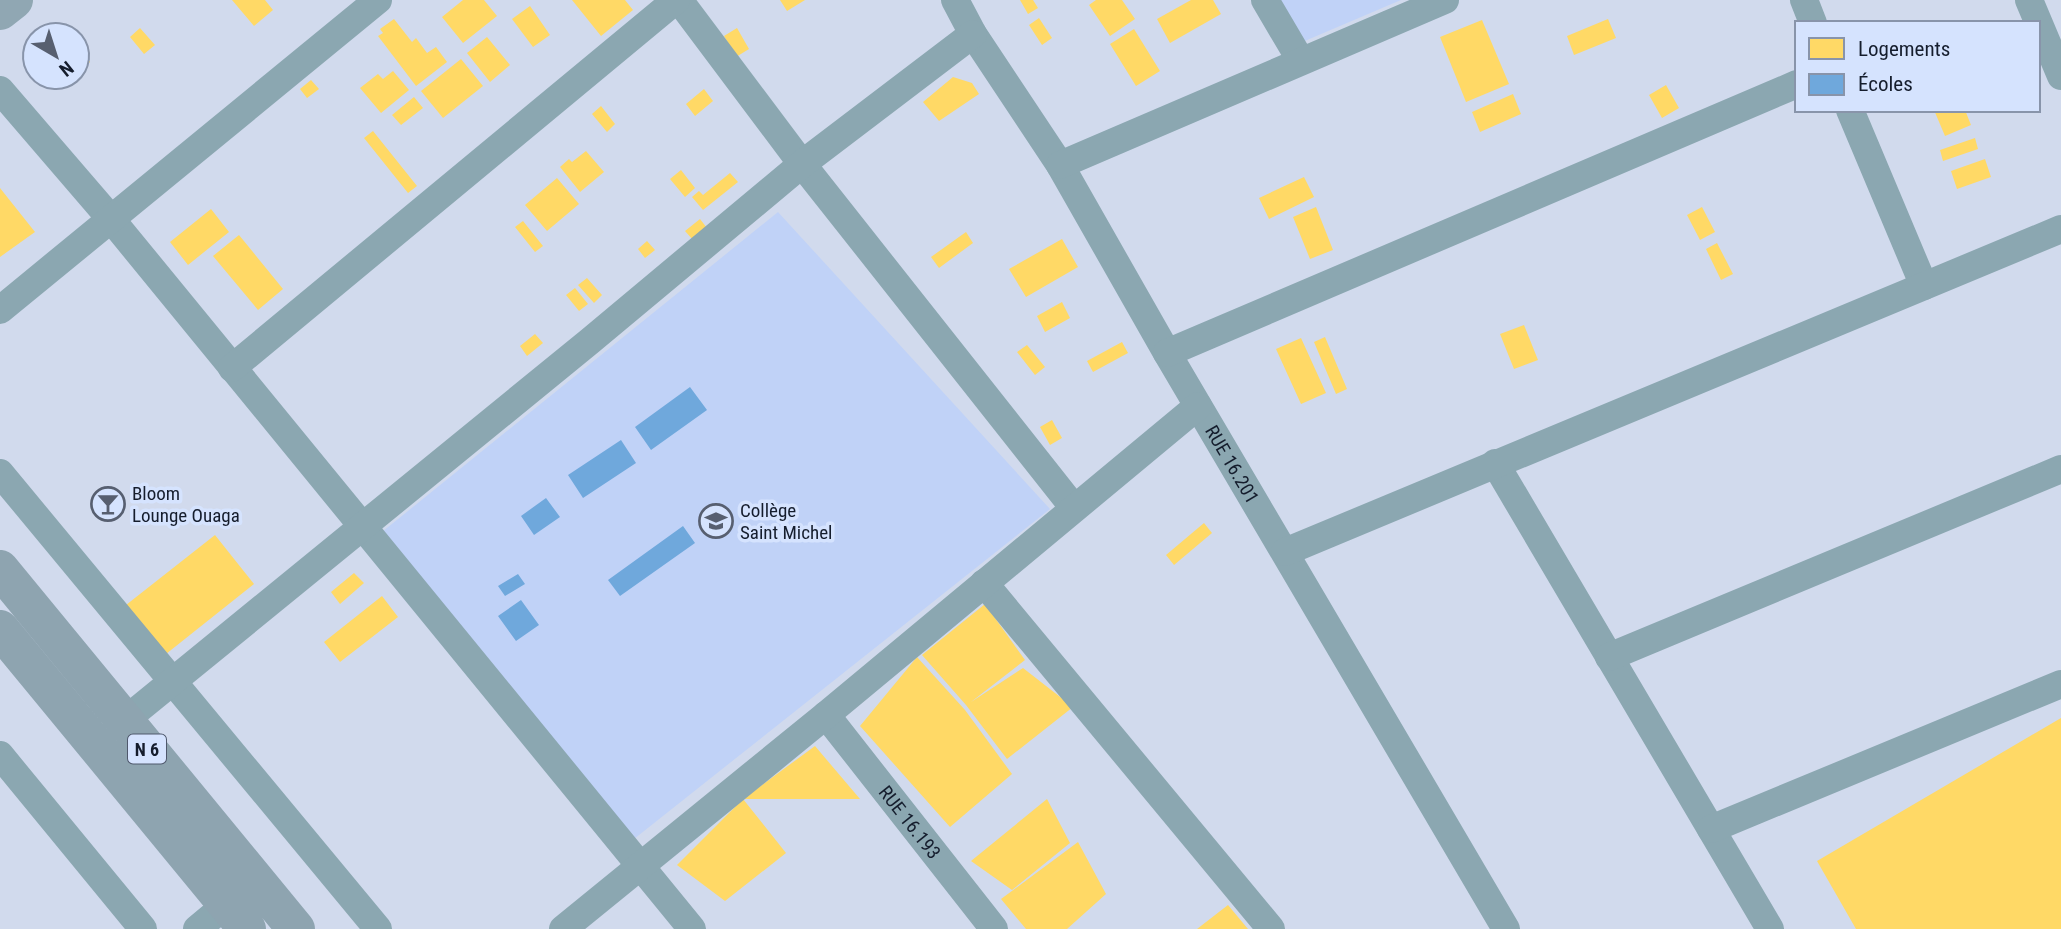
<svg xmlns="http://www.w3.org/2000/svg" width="2061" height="929" font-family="'Roboto Condensed',sans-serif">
	<rect width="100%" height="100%" fill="#d1daed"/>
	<path fill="#c0d2f7" d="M1276,0H1401L1300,43Z
		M778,212L1050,509L634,839L382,532Z"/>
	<path fill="#ffd966" d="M232,0H265L273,10L254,26Z
		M463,0H484L497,16L463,43L442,17Z
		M572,0H625L633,10L601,36Z
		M780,0H805L787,11Z
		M1020,0H1033L1038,8L1028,14Z
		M1096,0H1122L1135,19L1110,36L1089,5Z
		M1191,0H1213L1221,14L1170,43L1157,19Z
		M530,6L550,35L533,47L512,19Z
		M1039,18L1052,38L1042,45L1029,25Z
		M394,19L412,42L416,38L427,53L436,47L447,62L416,86L378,36L383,33L380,29Z
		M1608,19L1616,38L1574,55L1567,36Z
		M1482,20L1509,84L1466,102L1440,37Z
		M140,28L155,45L144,54L130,37Z
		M737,28L749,49L736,57L724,36Z
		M1134,29L1160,71L1136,86L1110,44Z
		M487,37L510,65L490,82L467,53Z
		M77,46L90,62L77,73Z
		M461,59L483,86L443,118L421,91Z
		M393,71L409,90L381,113L360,88L378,74L383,79Z
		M953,77L972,83L979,94L939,121L923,102Z
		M311,80L319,89L307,98L300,89Z
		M1666,85L1679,108L1662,118L1649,95Z
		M704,89L713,101L695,116L686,104Z
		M1513,94L1521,114L1480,132L1472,112Z
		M414,97L423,108L401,125L392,115Z
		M601,106L615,124L607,132L592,114Z
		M1934,110H1965L1971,125L1945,136Z
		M373,131L417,186L408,193L364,138Z
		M1975,138L1978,149L1943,161L1940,150Z
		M586,151L604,172L580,192L560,167L569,159L572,162Z
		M1985,159L1991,177L1957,189L1951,171Z
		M681,170L695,188L685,197L670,179Z
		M730,173L738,182L703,210L692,197L699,191L703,195Z
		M1304,177L1314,197L1269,219L1259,198Z
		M557,178L579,204L547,231L525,205Z
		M0,188L35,232L0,257Z
		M1316,207L1333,250L1310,259L1293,217Z
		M1702,207L1715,232L1700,240L1687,215Z
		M211,209L229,232L188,265L170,242Z
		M700,219L707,228L693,240L685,231Z
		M523,221L543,246L535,252L515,227Z
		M966,232L973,243L939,268L931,257Z
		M239,235L283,289L258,310L213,256Z
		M1062,239L1078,267L1026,297L1009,269Z
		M647,241L655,250L645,258L638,249Z
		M1717,243L1733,274L1721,280L1706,249Z
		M587,278L602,295L594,303L578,285Z
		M575,288L588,304L579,311L566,295Z
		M1062,302L1070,318L1045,332L1037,316Z
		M1524,325L1538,360L1514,369L1500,334Z
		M535,334L543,343L527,356L520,346Z
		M1325,337L1347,389L1336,394L1314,342Z
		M1301,338L1326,393L1301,404L1276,349Z
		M1122,342L1128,353L1093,372L1087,361Z
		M1027,345L1045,367L1035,375L1017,352Z
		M1052,420L1062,438L1050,445L1040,427Z
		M1204,523L1212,533L1174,565L1166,555Z
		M215,535L254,584L166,654L126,605Z
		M354,573L364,583L340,604L331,592Z
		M382,596L398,617L340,662L324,642Z
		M985,604L1025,660L971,702L1023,668L1073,707L1007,759L966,705L922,655Z
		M917,657L965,710L1012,774L950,827L860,726Z
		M2061,718V929H1856L1817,861Z
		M815,746L860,799H743L786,853L725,901L677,865L743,799Z
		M1047,799L1070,843L1012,890L971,861Z
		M1078,842L1106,894L1067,929H1026L1001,899Z
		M1228,905L1248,929H1197Z"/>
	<path fill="#6fa8dc" d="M690,387L707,410L651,450L635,427Z
		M621,440L636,463L583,498L568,475Z
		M546,498L560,517L534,535L521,516Z
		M683,526L695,543L620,596L608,580Z
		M518,574L525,584L505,596L498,586Z
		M521,600L539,625L516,641L498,616Z"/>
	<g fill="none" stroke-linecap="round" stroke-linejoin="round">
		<g stroke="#8ba7b1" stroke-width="28">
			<path d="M679,0L802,164L1074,508"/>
			<path id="s1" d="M955,0L973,34L1060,165L1167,353L1506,929"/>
			<path d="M1265,0L1301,61"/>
			<path d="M1804,0L1813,23"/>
			<path d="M2029,0L2061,76"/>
			<path d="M0,90L111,219L692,929"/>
			<path d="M1850,110L1924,286"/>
			<path d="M1060,165L1445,0"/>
			<path d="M0,310L378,0"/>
			<path d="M1167,353L1797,84"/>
			<path d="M232,368L676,0"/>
			<path d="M1495,463L1770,929"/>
			<path d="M0,473L378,929"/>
			<path d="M1285,552L2061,229"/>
			<path d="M984,583L1271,929"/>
			<path d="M1609,657L2061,469"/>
			<path id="s2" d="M826,715L994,929"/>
			<path d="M124,721L590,341L802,164L973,34"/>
			<path d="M0,755L143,929"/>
			<path d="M1711,829L2061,684"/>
			<path d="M197,929L227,904"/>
			<path d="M563,929L826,715L1198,406"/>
		</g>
		<path stroke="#90a7b3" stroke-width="38" d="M0,11L14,0"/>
		<path stroke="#8ea4b0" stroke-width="38" d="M0,569L296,929
			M0,629L247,929"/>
	</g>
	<defs>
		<g id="bar-ring" transform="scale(1.75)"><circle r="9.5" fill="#d5e3fe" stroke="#575f70" stroke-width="1.5"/><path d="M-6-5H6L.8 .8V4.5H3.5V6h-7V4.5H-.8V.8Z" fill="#575f70"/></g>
		<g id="school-ring" transform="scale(1.75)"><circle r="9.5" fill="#d5e3fe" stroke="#575f70" stroke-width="1.5"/><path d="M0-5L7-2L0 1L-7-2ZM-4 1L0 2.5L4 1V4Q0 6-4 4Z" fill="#575f70"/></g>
	</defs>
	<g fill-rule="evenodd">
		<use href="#bar-ring" x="108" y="504"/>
		<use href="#school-ring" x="716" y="521"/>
	</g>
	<g text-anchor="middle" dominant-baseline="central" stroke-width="7" stroke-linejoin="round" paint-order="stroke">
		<rect fill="#d5e3fe" stroke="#4f586c" stroke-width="2" x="128" y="734.5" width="38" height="29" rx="5"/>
		<g font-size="18" font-weight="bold" fill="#151d2d">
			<text x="147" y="749">N 6</text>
		</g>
		<g font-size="19" fill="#151d2d" stroke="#d5e3fe">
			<text stroke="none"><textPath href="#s1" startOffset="541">RUE 16.201</textPath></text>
			<text stroke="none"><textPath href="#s2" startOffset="136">RUE 16.193</textPath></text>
		</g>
		<g font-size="19" fill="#151d2d" stroke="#d5e3fe" text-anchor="start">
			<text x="132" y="493">Bloom<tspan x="132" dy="22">Lounge Ouaga</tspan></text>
			<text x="740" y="510">Collège<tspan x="740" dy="22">Saint Michel</tspan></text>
		</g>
	</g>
	<rect x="1795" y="21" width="245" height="91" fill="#d5e3fe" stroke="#8894aa" stroke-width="2"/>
	<rect x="1809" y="38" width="35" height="21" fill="#ffd966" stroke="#8894aa" stroke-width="2"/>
	<text x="1858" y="56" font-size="21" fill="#151d2d">Logements</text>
	<rect x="1809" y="74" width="35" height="21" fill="#6fa8dc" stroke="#8894aa" stroke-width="2"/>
	<text x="1858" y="91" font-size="21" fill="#151d2d">Écoles</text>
	<g transform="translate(56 56) rotate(141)"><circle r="33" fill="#d5e3fe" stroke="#8894aa" stroke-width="2"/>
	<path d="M0-5L12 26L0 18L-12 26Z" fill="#575f70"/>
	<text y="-10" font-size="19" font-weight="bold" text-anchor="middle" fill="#151d2d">N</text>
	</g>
</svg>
